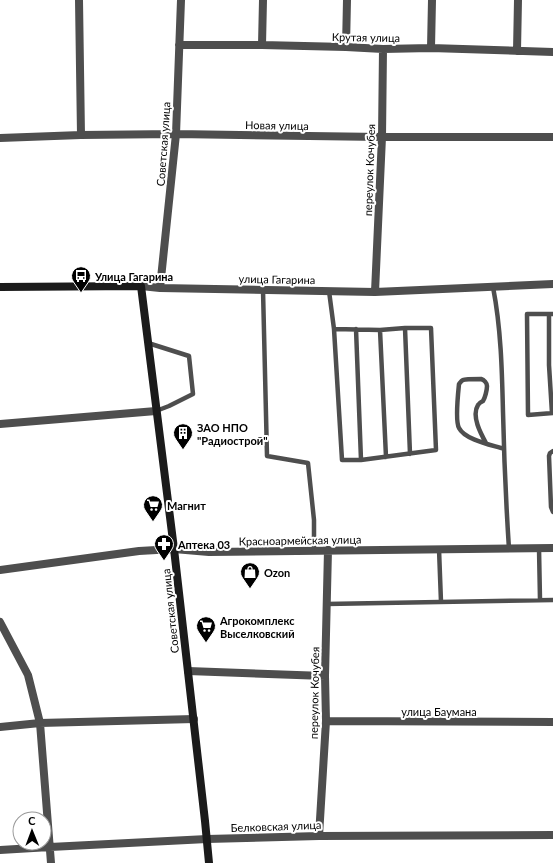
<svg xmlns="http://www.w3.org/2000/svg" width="553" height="863" font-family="Lato,sans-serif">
	<rect width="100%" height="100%" fill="#fff"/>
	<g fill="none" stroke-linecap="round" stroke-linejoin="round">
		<path stroke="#4e4e4e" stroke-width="4.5" d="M493,287C501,328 502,370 503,412C504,457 506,503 509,549
			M263,290L267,456L308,463L314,520V551
			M329,291L334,329L342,460H361L436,450L431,328H405L380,330L334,329
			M549,314V365L552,413
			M553,314H527L528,415L553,413
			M405,328L410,454
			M356,329L361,460
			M380,330L386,457
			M148,343L189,356L193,394L169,406L156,411
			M486,443C481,434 471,416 478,405C479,403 481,402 483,401C485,398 487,390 487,386C487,383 484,380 481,379C479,379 465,379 463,380C461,381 460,383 459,384C458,394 455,421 459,428C465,440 492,445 504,449
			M553,451L550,453L549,456L551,507L553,512
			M539,548L540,600
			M439,549L441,602
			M326,604L553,600"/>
		<path stroke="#4e4e4e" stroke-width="8" d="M79,0L81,135
			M179,45H262L346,47L383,49L431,48L553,52
			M262,45L263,0
			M346,47L347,0
			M431,48L432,0
			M517,51L518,0
			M0,138L81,135L176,134L382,137H553
			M141,286L160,288L375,292L553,284
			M160,288L176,134L181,0
			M375,292L382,137L383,49
			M0,424L156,411
			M0,570L139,551L174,549L209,552L553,548
			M0,622L28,675L40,723L51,863
			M188,671L325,676
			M326,721L553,722
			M0,727L40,723L194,719
			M319,836L326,721L325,676L328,550
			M0,850L50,847L207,839L319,836L553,835"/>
		<path stroke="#1b1b1b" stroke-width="8" d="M0,287L141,286L174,549L205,821L209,863"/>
	</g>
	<defs>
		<g id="bus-pin" transform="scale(1)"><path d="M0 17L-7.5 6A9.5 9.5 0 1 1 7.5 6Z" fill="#000" stroke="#fff"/><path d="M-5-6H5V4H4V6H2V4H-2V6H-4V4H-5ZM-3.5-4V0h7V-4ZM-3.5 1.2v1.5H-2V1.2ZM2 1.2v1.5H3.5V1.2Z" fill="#fff"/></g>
		<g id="building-pin" transform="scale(1)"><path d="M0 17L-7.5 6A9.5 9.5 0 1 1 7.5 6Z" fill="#000" stroke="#fff"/><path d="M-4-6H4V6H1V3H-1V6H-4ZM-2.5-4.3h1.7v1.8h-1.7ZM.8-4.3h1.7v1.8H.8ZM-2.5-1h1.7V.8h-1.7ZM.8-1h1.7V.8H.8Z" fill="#fff"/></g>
		<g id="supermarket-pin" transform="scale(1)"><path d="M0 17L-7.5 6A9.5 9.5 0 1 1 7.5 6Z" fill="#000" stroke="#fff"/><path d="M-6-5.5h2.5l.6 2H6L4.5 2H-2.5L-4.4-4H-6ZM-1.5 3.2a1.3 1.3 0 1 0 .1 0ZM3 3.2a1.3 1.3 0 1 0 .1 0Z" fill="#fff"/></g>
		<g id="pharmacy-pin" transform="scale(1)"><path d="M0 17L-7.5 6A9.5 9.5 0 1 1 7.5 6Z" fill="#000" stroke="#fff"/><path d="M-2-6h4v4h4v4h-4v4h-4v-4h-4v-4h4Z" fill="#fff"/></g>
		<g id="shop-pin" transform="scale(1)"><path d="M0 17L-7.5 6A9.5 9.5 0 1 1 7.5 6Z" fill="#000" stroke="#fff"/><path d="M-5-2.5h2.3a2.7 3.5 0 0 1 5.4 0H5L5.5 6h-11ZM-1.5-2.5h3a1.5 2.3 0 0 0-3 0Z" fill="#fff"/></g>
	</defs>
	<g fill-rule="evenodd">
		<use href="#bus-pin" x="81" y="276"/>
		<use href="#building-pin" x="183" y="433"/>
		<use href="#supermarket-pin" x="153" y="505"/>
		<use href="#pharmacy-pin" x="164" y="544"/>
		<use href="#shop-pin" x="250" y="572"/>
		<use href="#supermarket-pin" x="206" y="626"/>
	</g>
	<g text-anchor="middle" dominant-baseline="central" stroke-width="4" stroke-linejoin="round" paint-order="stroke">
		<g font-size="11" fill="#000" stroke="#fff">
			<text transform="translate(366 37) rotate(1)">Крутая улица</text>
			<text transform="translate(277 125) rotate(1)">Новая улица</text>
			<text transform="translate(163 144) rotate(-86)">Советская улица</text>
			<text transform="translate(369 170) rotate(-88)">переулок Кочубея</text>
			<text transform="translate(277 279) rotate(1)">улица Гагарина</text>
			<text transform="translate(300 540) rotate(-1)">Красноармейская улица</text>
			<text transform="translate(170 611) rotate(-96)">Советская улица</text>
			<text transform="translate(314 693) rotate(-89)">переулок Кочубея</text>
			<text x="439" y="711">улица Баумана</text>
			<text transform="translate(276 826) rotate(-2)">Белковская улица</text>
		</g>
		<g font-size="11" font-weight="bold" fill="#000" stroke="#fff" text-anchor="start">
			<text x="95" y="276">Улица Гагарина</text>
			<text x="197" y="427">ЗАО НПО<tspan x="197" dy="13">"Радиострой"</tspan></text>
			<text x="167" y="505">Магнит</text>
			<text x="178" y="544">Аптека 03</text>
			<text x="264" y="572">Ozon</text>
			<text x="220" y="620">Агрокомплекс<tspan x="220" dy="13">Выселковский</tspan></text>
		</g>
	</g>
	<g transform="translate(32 831) rotate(359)"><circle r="19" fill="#ffffff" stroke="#999999"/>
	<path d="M0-3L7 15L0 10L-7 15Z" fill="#000000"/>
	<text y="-6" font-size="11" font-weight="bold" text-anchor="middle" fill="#000000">С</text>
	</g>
</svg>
